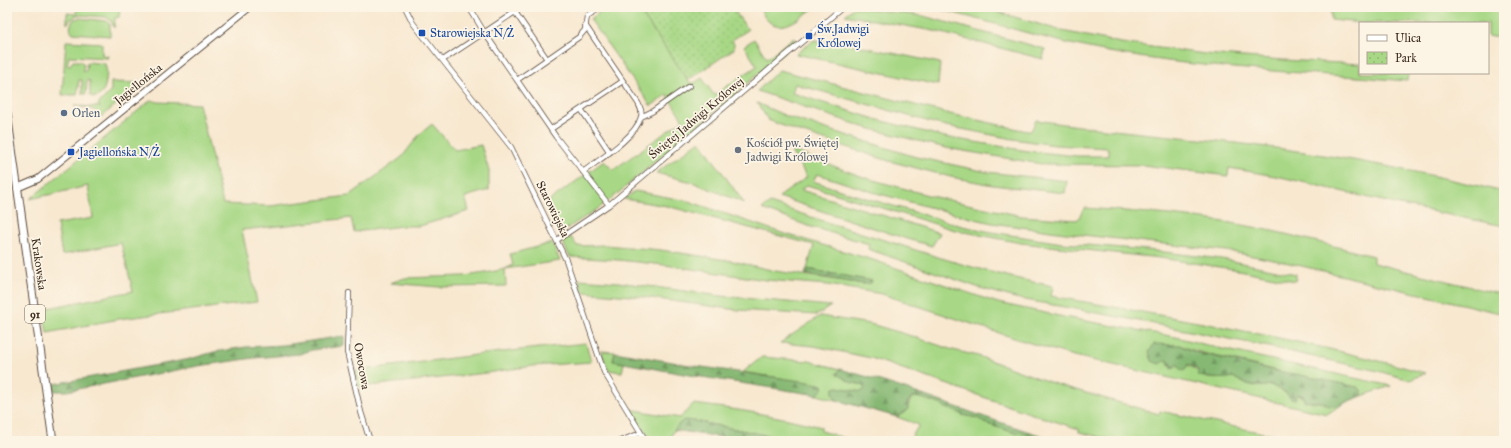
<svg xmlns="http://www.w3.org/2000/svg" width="1511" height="448" font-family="'IM FELL Great Primer',serif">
	<defs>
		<pattern id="forest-firs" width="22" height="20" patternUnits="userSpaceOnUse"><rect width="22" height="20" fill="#86b873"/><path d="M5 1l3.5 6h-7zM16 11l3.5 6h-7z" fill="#6f965e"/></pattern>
		<pattern id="park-dots" width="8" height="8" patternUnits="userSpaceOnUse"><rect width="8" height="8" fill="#a8d886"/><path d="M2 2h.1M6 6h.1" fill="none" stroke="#92ba73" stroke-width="1.8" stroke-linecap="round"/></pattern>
	</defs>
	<rect width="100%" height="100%" fill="#fcf5e5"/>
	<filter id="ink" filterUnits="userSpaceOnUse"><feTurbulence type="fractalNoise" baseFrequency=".025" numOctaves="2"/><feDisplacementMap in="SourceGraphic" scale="8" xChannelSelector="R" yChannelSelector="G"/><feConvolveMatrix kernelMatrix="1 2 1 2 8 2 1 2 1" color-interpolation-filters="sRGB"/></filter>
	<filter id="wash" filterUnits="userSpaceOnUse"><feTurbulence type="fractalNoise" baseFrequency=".012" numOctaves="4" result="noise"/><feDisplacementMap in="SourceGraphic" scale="16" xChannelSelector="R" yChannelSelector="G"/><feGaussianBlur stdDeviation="0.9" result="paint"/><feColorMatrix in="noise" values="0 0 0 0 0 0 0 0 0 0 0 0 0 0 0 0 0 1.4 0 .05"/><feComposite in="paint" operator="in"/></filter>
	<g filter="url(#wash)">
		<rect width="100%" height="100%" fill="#f8e8d0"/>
		<path fill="#a8d886" stroke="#728152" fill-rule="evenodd" d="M77,7H120L119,17L115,18L114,28L111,21L106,17L77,15L70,20L67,24V13L76,14Z
			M608,7H637L690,83H694L702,78L714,95L757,66L744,46L754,39L767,58L794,37L796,39L784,52L616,195L599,208L563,231L546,203L604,161L613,170L683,120L667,95L651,106L590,19Z
			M761,7H816C801,16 784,34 768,21C764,17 761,12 761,7Z
			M854,7L923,16L1045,49L1043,59L934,31L845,15Z
			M930,7H981L1062,31L1121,43L1205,54L1283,60L1360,64V73H1408L1407,81C1308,72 1207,70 1109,52C1048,41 990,21 930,7Z
			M1331,7H1504V39L1488,36V23H1362L1331,20Z
			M79,18L107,21L110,25V36L73,33C68,29 71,23 74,19Z
			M814,40L849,44L940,63L938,85L796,54Z
			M66,41L102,43V55L108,56V58L69,56L67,65H70L73,61H80L84,64L83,71H86L87,63L89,62L105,64C109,73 106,103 90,96V81L87,80L86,94H82V80H79L77,95H62Z
			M779,70L950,114L1027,131H1031L1036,120C1107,131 1180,136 1252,145C1337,155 1421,172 1504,192V226L1400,205L1281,177L1229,168L1228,176L1143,165L1041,164L946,148L867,128L757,91ZM795,84L941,125L1013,139L1055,145L1108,148V156H1077L1028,151L945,137L875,119L792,93Z
			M111,82L142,83L101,117C96,107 84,108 74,106L100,107L98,104L111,91Z
			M151,100L158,102L199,104L223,204L270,206L349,196L402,157L419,135L432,124L455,150L481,145L489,171V190L465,197L469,211L420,226H402L354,232L351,218L242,230L257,302L119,319L47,333L43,309L133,291L121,243L62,255L57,224L93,218L88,186L30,199Z
			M757,103L788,117L916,157L987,172L1067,181L1065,193L993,185L951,177L889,161L794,130L768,120Z
			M700,141L744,203L692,182L656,173Z
			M790,150L866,178L935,197L1022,216L1077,220L1085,208C1140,212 1194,216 1248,226C1290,234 1332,246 1373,256V263L1504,295V314L1289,263L1227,251L1065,233L992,223L963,216L876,193L817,174L813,181L852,194L962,226L991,232L1062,243L1147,250L1222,259L1296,274L1295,281L1233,269L1160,258L1021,243L955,230L807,185L801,190L940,233L932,246L904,238L779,197L807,177Z
			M635,191L688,201L779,232L873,260L998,303L1064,317L1176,337L1218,348L1391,386L1362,396V391L1357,387C1318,380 1280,372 1241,362C1220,357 1199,353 1179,345L1164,361L1168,360L1169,366L1174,368L1177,363C1194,365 1192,369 1205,377C1210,380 1227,378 1233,377C1245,385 1258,388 1271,385L1286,393L1288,395C1298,394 1303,395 1310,402H1322L1336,406L1351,399L1327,414L1070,355L1020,340L882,294L828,285L766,280L665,265L618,260L570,257L563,243L564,241L571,237L577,246L605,245L661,250L733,261L775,271L864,284L872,281L807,269L814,245L667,206L624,199Z
			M770,203C812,218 855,231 897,244C949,261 999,276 1053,286L1051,296C1177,318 1302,339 1425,373L1410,380L1378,371L1260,345L1124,318L1015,298L977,287L868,249L869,244L808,226L762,209Z
			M552,243L560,261L505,269L506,286L439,287L390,283L405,278L464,276L486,273L505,269L513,265L510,254Z
			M579,279L618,282L721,296L831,306L817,315L738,310L643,297L583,292Z
			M820,316L870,324L902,333L953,350L978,356L1055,384L1159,414L1160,411L1277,436L1268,441H1116L1079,432V429L1035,415L871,358L814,346L780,343Z
			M586,343L591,362L533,366L486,373L359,387L354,371L483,354Z
			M601,351L615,352L613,361L624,363L622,372L608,370Z
			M762,357L809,361L840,369L837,374L852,383L860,384L865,389L861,392L838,387L833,393L836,400L817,395L823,389V385L743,372Z
			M912,397L922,398L940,404L945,408L955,410L962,415L978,418L984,423L1016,433L1025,434L1043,441H909L919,425L897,417L905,412Z
			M693,404C736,409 780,416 821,427V431L854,441H795L695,421L674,430L669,441H651L630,409L680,418Z"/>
		<path fill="url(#forest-firs)" stroke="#607148" d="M807,269L872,281L871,283L864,284L805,274Z
			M344,336V346L312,350L300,354L254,358L198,366L67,391H54V384L190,359L214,352L246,347L284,345Z
			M1154,344L1179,345L1195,352L1276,371L1296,374L1357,387L1362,391V396L1336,406H1329L1322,402L1304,401V396L1298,394L1295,399H1291L1286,393L1271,385C1257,388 1245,385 1233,377C1223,380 1210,378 1199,376L1198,370L1188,364L1186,369L1183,371L1179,368L1177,363L1174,368L1171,369L1168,360L1159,364L1152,361L1149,352Z
			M615,352L695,366L809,382L823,385V389L817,395L689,375L613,361Z
			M840,369C914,389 985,420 1060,441H1043L1025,434L1016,433L984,423L978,418L962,415L955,410L945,408L940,404L922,398L912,397L908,402V409L897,417L836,400L833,393L834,388L838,387L861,392L865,389L860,384L852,383L837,374Z
			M684,420L695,421L795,441H745L674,430L680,423Z"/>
		<path fill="url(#park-dots)" stroke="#728152" d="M637,7H732L748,30L732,40L734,44V49L688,80Z"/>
	</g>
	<g filter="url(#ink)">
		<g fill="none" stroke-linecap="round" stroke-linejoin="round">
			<g stroke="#574639" stroke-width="6">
				<path id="street" d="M405,7L413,23L511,147L566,260L604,372L646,441
					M469,7L484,32L556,137L609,205
					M515,12L523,7
					M443,60L515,12L547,59
					M517,80L579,37L585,30L587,16L602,7
					M581,109L609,151
					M641,117L653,111L689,86
					M551,129L623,81
					M583,172C600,159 636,137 641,117C643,112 640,107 638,103L585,25
					M557,240L609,205L843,7
					M349,293L347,352L361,412L370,441
					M620,441L641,433"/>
			</g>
			<g stroke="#574639" stroke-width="8">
				<path id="secondary" d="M17,188L38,179L250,7"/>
			</g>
			<g stroke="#574639" stroke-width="9">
				<path id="primary" d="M7,113L53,441"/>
			</g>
			<use href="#street" stroke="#fff" stroke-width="4.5"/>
			<use href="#secondary" stroke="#fff" stroke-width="6"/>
			<use href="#primary" stroke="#fff" stroke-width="7"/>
		</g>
	</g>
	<g fill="#1a4fb4" stroke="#fcf5e5" stroke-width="1.5">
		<rect x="418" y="29" width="8" height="8" rx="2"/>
		<rect x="805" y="32" width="8" height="8" rx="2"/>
		<rect x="67" y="148" width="8" height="8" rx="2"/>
	</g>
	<circle fill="#5c6f8a" stroke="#fcf5e5" stroke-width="1.5" cx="64" cy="113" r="4"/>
	<circle fill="#6b7280" stroke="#fcf5e5" stroke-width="1.5" cx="738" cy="150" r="4"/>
	<g text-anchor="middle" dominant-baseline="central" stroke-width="3.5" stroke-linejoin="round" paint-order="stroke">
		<rect fill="#fcf5e5" stroke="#75675a" stroke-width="1" x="25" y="305" width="20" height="18" rx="3"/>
		<g font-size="11" font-weight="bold" fill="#3b2a1e">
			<text x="35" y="314">91</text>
		</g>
		<g font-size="12" fill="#164399" stroke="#fcf5e5" text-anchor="start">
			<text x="817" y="29">Św.Jadwigi<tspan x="817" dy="14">Królowej</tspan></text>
			<text x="430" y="33">Starowiejska N/Ż</text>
			<text x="79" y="152">Jagiellońska N/Ż</text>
		</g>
		<g font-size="12" fill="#3b2a1e" stroke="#fcf5e5">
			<text transform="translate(138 84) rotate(-39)">Jagiellońska</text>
			<text transform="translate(696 118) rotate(-40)">Świętej Jadwigi Królowej</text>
			<text transform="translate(553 209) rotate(64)">Starowiejska</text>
			<text transform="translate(39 264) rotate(82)">Krakowska</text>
			<text transform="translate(362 366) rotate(80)">Owocowa</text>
		</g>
		<g font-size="12" fill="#4e5e75" stroke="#fcf5e5" text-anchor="start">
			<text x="72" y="113">Orlen</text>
		</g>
		<g font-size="12" fill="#5b616d" stroke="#fcf5e5" text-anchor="start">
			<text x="746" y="143">Kościół pw. Świętej<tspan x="746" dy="14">Jadwigi Królowej</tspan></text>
		</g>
	</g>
	<rect width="1511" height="448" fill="none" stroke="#fcf5e5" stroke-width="24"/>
	<rect x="1359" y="22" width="130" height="52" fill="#fcf5e5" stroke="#afa495"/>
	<rect x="1367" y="35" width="20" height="6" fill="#ffffff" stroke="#afa495"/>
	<text x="1395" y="42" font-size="12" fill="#3b2a1e">Ulica</text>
	<rect x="1367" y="52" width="20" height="12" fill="url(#park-dots)" stroke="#afa495"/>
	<text x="1395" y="62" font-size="12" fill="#3b2a1e">Park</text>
</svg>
